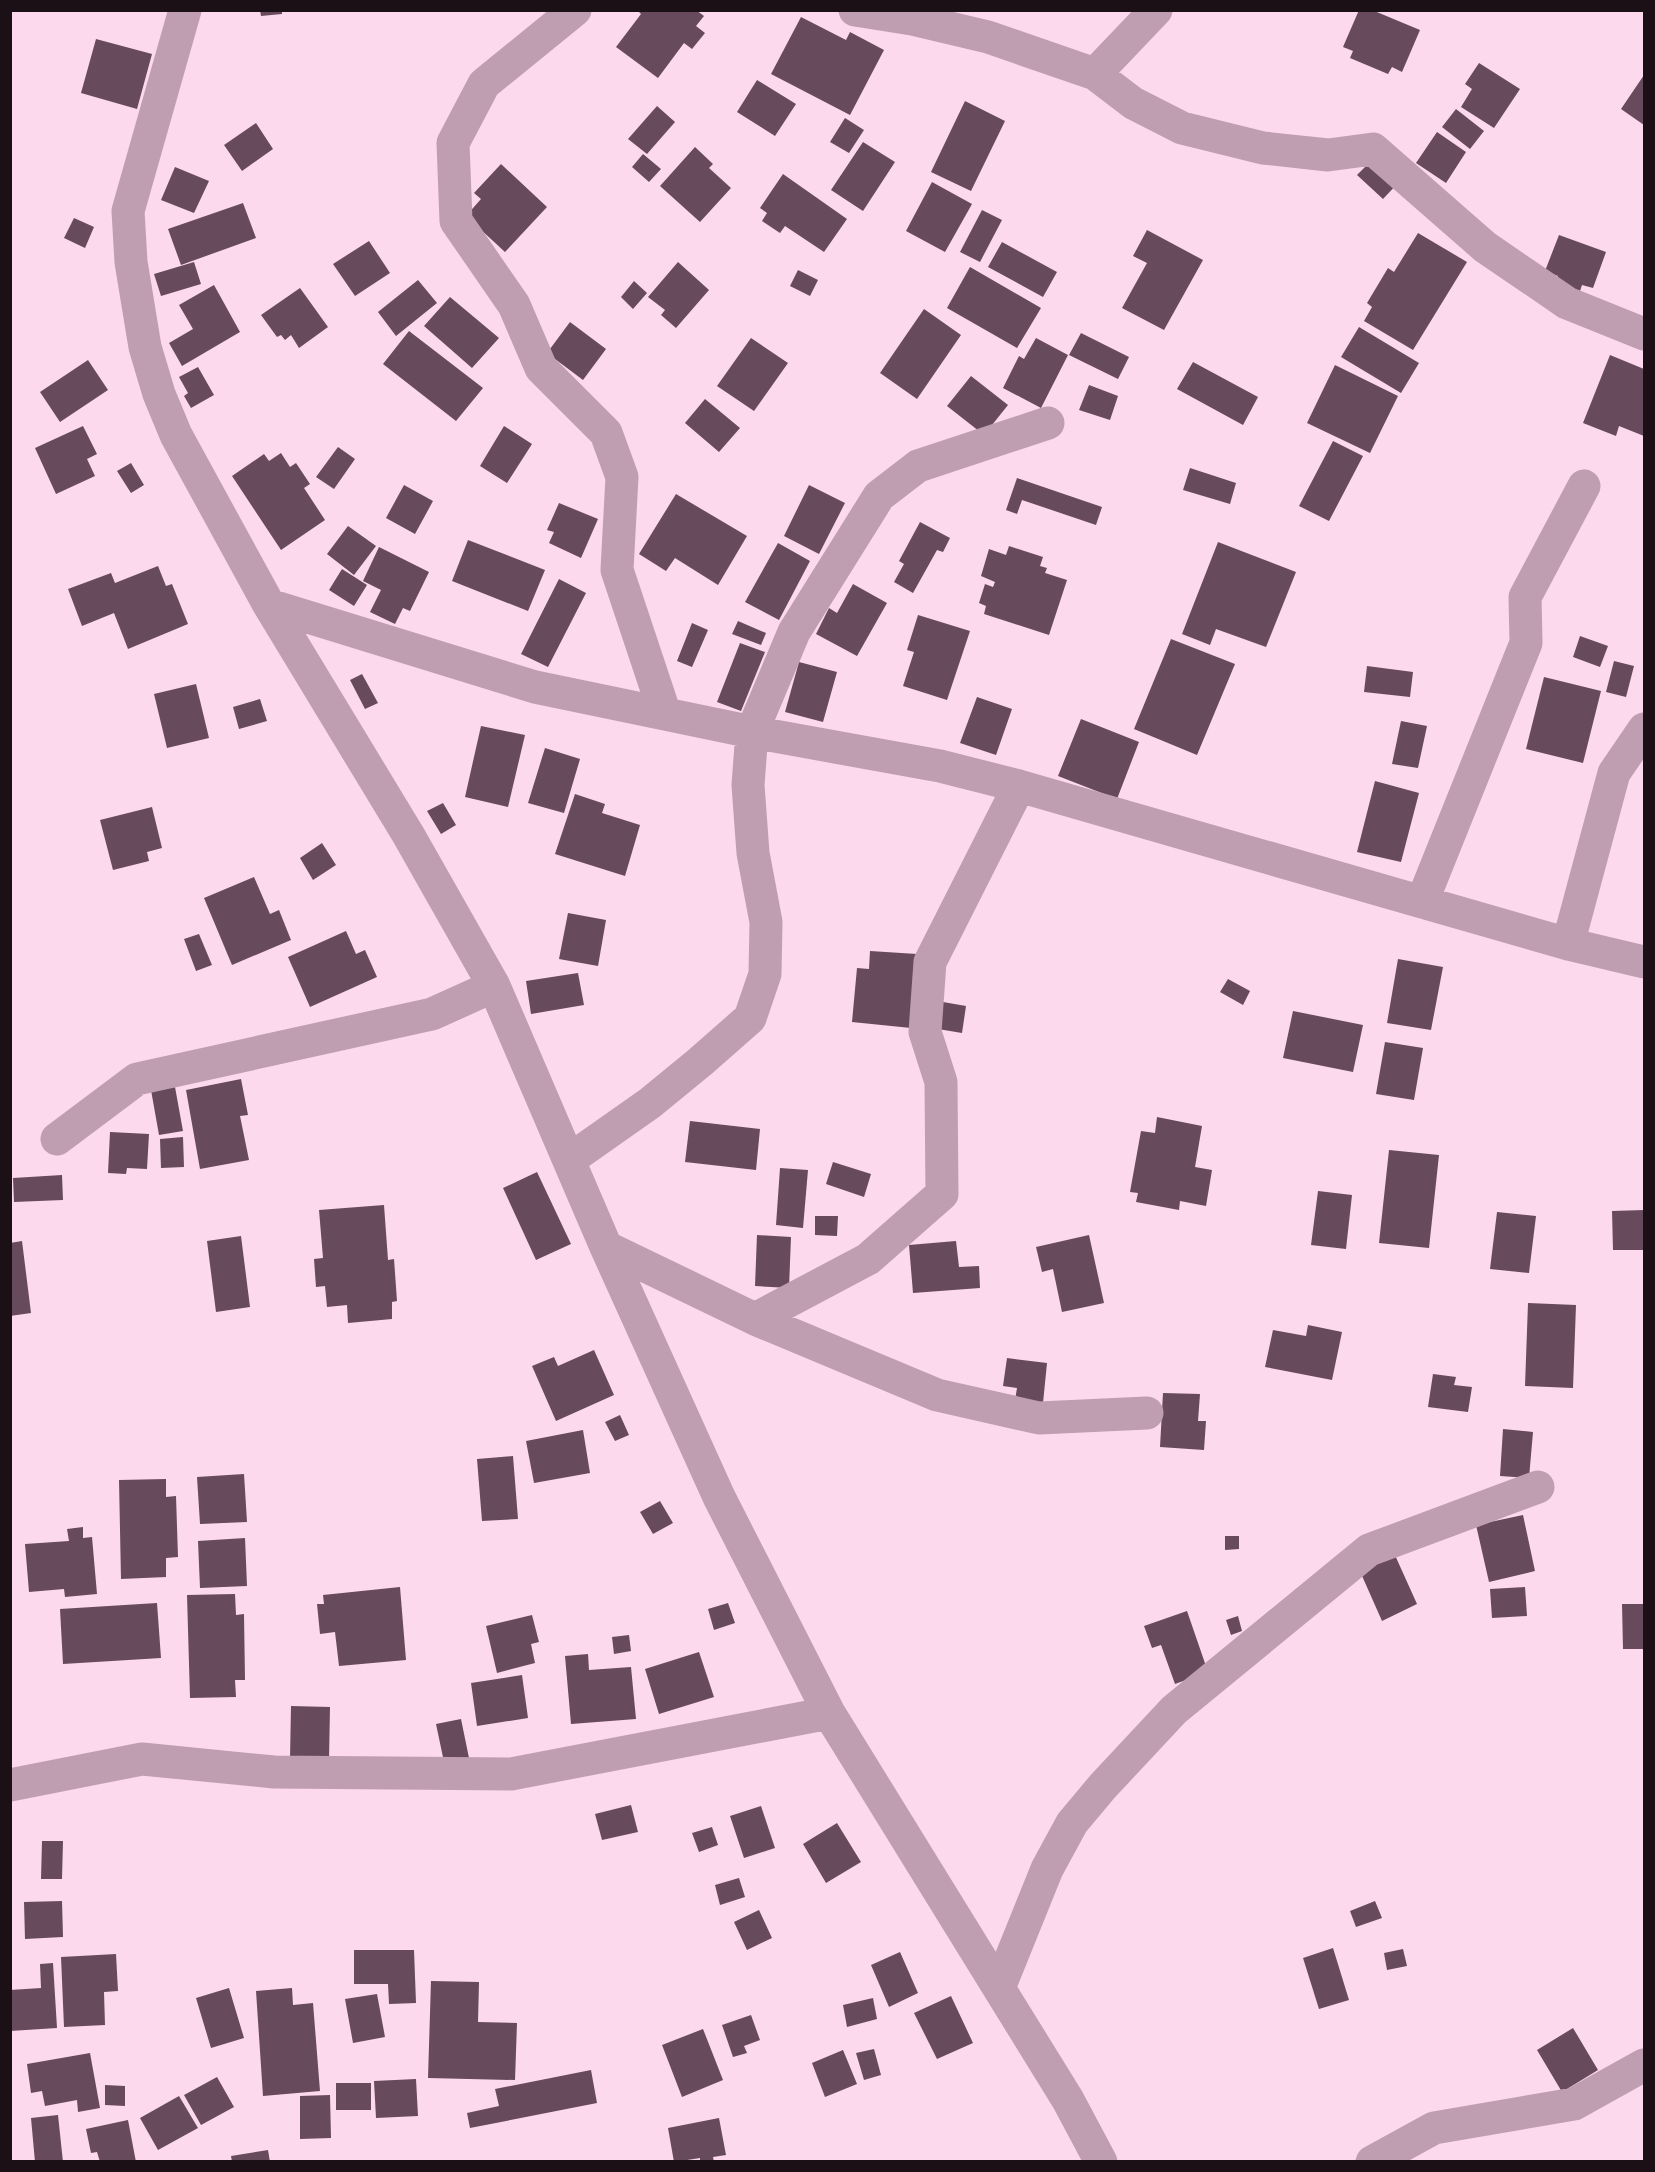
<svg xmlns="http://www.w3.org/2000/svg" width="1655" height="2172" font-family="Roboto,sans-serif">
	<rect width="100%" height="100%" fill="#fcd9ec"/>
	<path fill="#674a5b" d="M260,10H282V14L261,16Z
		M637,10H696L704,16L696,26L705,33L692,49L684,43L658,78L616,47L641,14Z
		M1359,10H1372L1420,30L1402,72L1392,67L1388,74L1350,58L1353,51L1343,47Z
		M801,17L846,40L850,32L884,50L850,115L771,74Z
		M96,39L152,54L137,109L81,93Z
		M1479,63L1520,89L1494,128L1461,107L1472,89L1465,84Z
		M1644,75V125L1621,109Z
		M757,80L796,104L775,136L737,112Z
		M965,101L1005,121L971,191L931,172Z
		M657,106L675,122L647,154L628,139Z
		M1456,109L1484,131L1470,149L1442,127Z
		M845,118L864,130L849,153L830,142Z
		M256,123L273,149L242,171L224,145Z
		M1437,132L1466,152L1446,183L1416,163Z
		M863,142L895,162L863,211L831,190Z
		M695,147L713,164L709,168L731,188L700,222L660,186Z
		M643,154L661,169L649,182L632,167Z
		M1373,159L1399,182L1383,199L1357,175Z
		M501,164L547,207L505,252L466,216L481,199L474,193Z
		M175,167L209,181L194,213L161,200Z
		M783,174L847,219L824,252L785,226L780,233L762,221L767,213L760,208Z
		M932,182L972,204L945,252L906,231Z
		M243,203L256,238L181,265L168,229Z
		M982,210L1002,220L980,262L960,252Z
		M74,218L94,227L85,248L64,238Z
		M1147,230L1203,260L1164,330L1122,308L1147,263L1133,256Z
		M1418,233L1467,262L1413,350L1364,321L1372,307L1367,303L1388,268L1394,272Z
		M1559,235L1606,252L1593,288L1582,285L1580,291L1556,282L1558,276L1545,271Z
		M369,241L390,273L355,296L333,264Z
		M1002,242L1057,272L1043,297L988,267Z
		M194,262L201,284L161,296L154,274Z
		M678,262L709,290L676,328L661,315L665,310L648,297Z
		M970,267L1041,308L1017,348L947,308Z
		M798,270L818,280L810,296L790,286Z
		M418,280L437,303L396,336L378,312Z
		M634,281L647,293L633,309L621,297Z
		M214,285L240,332L182,366L169,343L193,329L179,305Z
		M300,288L328,327L299,348L291,335L285,340L281,335L277,337L261,315Z
		M450,297L499,338L472,368L424,326Z
		M924,309L961,335L917,399L880,373Z
		M570,322L606,349L583,380L547,353Z
		M1359,327L1419,363L1401,393L1341,357Z
		M409,331L483,388L456,421L383,364Z
		M1081,333L1129,357L1118,379L1069,355Z
		M751,338L788,363L754,411L717,386Z
		M1036,338L1068,355L1041,408L1003,388L1019,356L1024,359Z
		M1610,355L1644,369V436L1619,426L1616,436L1583,423Z
		M88,360L108,390L60,422L40,392Z
		M1193,362L1258,397L1243,425L1177,389Z
		M1335,365L1398,396L1370,453L1307,423Z
		M198,367L214,395L191,408L184,396L188,393L179,377Z
		M971,376L1008,405L984,435L947,406Z
		M1089,385L1118,396L1110,420L1079,410Z
		M705,399L740,428L719,452L685,423Z
		M83,426L97,454L87,459L95,476L56,494L35,448Z
		M504,426L532,444L507,483L480,466Z
		M1333,441L1363,456L1329,521L1299,506Z
		M338,447L355,459L334,489L316,477Z
		M281,453L290,467L296,463L310,484L304,488L325,520L281,550L232,476L264,454L269,461Z
		M131,463L144,485L131,493L117,471Z
		M1190,468L1236,483L1230,504L1183,490Z
		M1017,478L1102,507L1096,525L1022,500L1017,514L1006,510Z
		M404,485L433,501L415,534L386,518Z
		M809,485L845,503L819,554L784,536Z
		M676,494L747,536L718,585L675,558L666,571L639,554Z
		M559,503L598,519L581,558L549,543L554,532L547,530Z
		M920,522L950,538L943,552L937,550L913,593L894,582L904,564L899,561Z
		M348,526L376,546L354,575L327,554Z
		M468,540L545,570L528,611L452,581Z
		M1218,542L1296,572L1266,647L1216,629L1210,645L1182,634Z
		M778,543L810,561L779,620L745,602Z
		M1009,546L1043,557L1040,566L1047,568L1045,573L1067,580L1049,635L984,614L986,606L979,603L985,584L993,587L995,582L981,576L989,549L1006,555Z
		M379,547L429,572L410,611L403,608L395,624L370,612L381,590L363,581Z
		M158,566L166,586L172,584L188,624L128,649L114,613L82,626L68,589L111,573L115,583Z
		M342,569L367,585L354,606L329,590Z
		M559,579L586,593L548,667L521,654Z
		M853,584L887,603L857,656L816,634L829,608L837,613Z
		M918,615L970,631L947,700L903,686L914,652L907,650Z
		M738,621L766,633L761,645L732,634Z
		M692,623L708,630L692,667L677,661Z
		M1580,636L1608,646L1600,667L1573,657Z
		M1171,639L1235,664L1197,755L1134,729Z
		M740,643L765,652L741,711L717,702Z
		M1614,661L1634,666L1626,697L1606,692Z
		M799,662L837,672L823,722L785,712Z
		M1367,666L1413,672L1410,697L1364,692Z
		M362,674L378,703L365,709L350,680Z
		M1544,677L1601,691L1583,763L1526,749Z
		M196,684L209,738L167,748L154,694Z
		M977,697L1012,709L996,755L960,743Z
		M260,699L267,721L239,729L233,707Z
		M1081,719L1139,742L1117,799L1058,776Z
		M1401,721L1427,726L1418,768L1392,764Z
		M481,726L525,735L508,807L465,797Z
		M545,748L580,759L564,813L528,803Z
		M1375,781L1419,793L1401,862L1357,852Z
		M575,794L605,804L602,813L640,825L625,876L555,854Z
		M443,803L456,825L441,834L427,811Z
		M152,807L162,848L147,852L149,861L113,870L100,820Z
		M322,843L336,865L313,880L300,858Z
		M254,877L270,914L279,910L291,940L232,965L204,898Z
		M568,913L606,920L598,966L559,959Z
		M346,931L356,954L365,950L377,977L310,1007L288,957Z
		M199,934L212,965L196,971L184,939Z
		M870,951L917,954L911,1028L852,1022L857,968L869,969Z
		M1398,959L1443,967L1431,1030L1387,1023Z
		M578,973L584,1005L531,1014L526,981Z
		M1228,979L1250,991L1243,1005L1220,992Z
		M943,1002L966,1006L962,1033L938,1029Z
		M1293,1011L1363,1025L1353,1072L1283,1058Z
		M1385,1042L1423,1048L1414,1100L1376,1094Z
		M241,1079L248,1115L240,1116L249,1160L200,1169L186,1090Z
		M175,1087L183,1131L159,1135L151,1090Z
		M1157,1117L1202,1126L1195,1167L1212,1170L1206,1206L1180,1201L1179,1210L1136,1202L1138,1193L1130,1192L1141,1131L1155,1133Z
		M690,1121L760,1129L756,1170L685,1162Z
		M110,1132L149,1134L147,1169L127,1168L126,1174L108,1173Z
		M183,1137L184,1167L161,1168L160,1139Z
		M1389,1150L1439,1155L1429,1248L1379,1243Z
		M833,1162L871,1174L864,1197L826,1184Z
		M780,1168L808,1170L803,1228L776,1225Z
		M537,1172L571,1244L536,1260L503,1188Z
		M62,1175L63,1200L14,1202L13,1178Z
		M1318,1191L1352,1195L1346,1249L1311,1245Z
		M384,1205L388,1260L394,1259L397,1301L392,1302V1319L348,1323L347,1305L327,1307L325,1286L316,1287L314,1259L323,1258L319,1210Z
		M1644,1210V1250H1613L1612,1211Z
		M1497,1212L1536,1216L1529,1273L1490,1269Z
		M815,1216H838L837,1236L815,1235Z
		M757,1235L791,1237L789,1288L755,1286Z
		M1089,1235L1104,1303L1062,1312L1053,1269L1042,1272L1036,1247Z
		M241,1236L250,1307L216,1312L207,1241Z
		M22,1241L31,1313L10,1316V1243Z
		M956,1241L959,1267L979,1266L980,1288L913,1293L909,1245Z
		M1528,1303L1576,1305L1573,1388L1525,1386Z
		M1308,1325L1342,1332L1332,1380L1265,1367L1273,1330L1306,1336Z
		M594,1350L614,1395L556,1421L532,1366L554,1357L558,1366Z
		M1007,1358L1047,1363L1043,1403L1015,1400L1017,1388L1003,1386Z
		M1433,1374L1456,1377L1454,1385L1472,1387L1468,1412L1428,1407Z
		M1163,1393L1200,1394L1198,1421H1206L1204,1450L1160,1447Z
		M620,1415L629,1435L615,1441L605,1422Z
		M1503,1429L1533,1432L1529,1478L1500,1476Z
		M583,1430L590,1473L534,1483L526,1441Z
		M513,1456L518,1519L482,1521L477,1459Z
		M244,1474L247,1522L200,1524L197,1477Z
		M166,1479V1497L176,1496L178,1557L166,1558V1577L121,1579L119,1480Z
		M660,1501L673,1523L653,1534L640,1512Z
		M1523,1515L1535,1571L1489,1582L1476,1525Z
		M83,1527V1538L92,1537L97,1594L65,1597L64,1589L29,1592L25,1544L69,1541L67,1529Z
		M1225,1536H1239V1549L1225,1550Z
		M245,1538L247,1586L200,1588L198,1541Z
		M1394,1553L1417,1604L1382,1621L1359,1569Z
		M400,1587L406,1660L339,1666L335,1632L320,1634L317,1604H324L323,1595Z
		M1525,1587L1527,1616L1492,1618L1490,1589Z
		M235,1594L236,1615L244,1614L245,1680H235L236,1697L190,1698L187,1595Z
		M157,1603L161,1658L63,1664L60,1609Z
		M728,1603L735,1623L714,1630L708,1609Z
		M1622,1604H1644V1649H1623Z
		M1187,1611L1208,1672L1175,1684L1161,1645L1152,1648L1144,1626Z
		M532,1615L539,1642L531,1644L535,1663L497,1673L486,1626Z
		M1238,1616L1242,1631L1231,1635L1226,1620Z
		M629,1635L631,1651L614,1654L612,1637Z
		M699,1652L714,1697L659,1714L645,1669Z
		M588,1654L589,1670L631,1667L636,1719L571,1724L565,1656Z
		M522,1675L528,1718L477,1726L471,1683Z
		M291,1706L330,1707L329,1760L290,1759Z
		M461,1719L469,1758L444,1762L436,1724Z
		M631,1805L638,1832L602,1840L595,1814Z
		M761,1806L775,1848L744,1858L730,1816Z
		M837,1823L861,1862L826,1883L803,1844Z
		M712,1827L718,1845L699,1852L692,1833Z
		M42,1841H63L62,1879H41Z
		M739,1878L745,1897L720,1905L715,1885Z
		M62,1901L63,1937L25,1939L24,1902Z
		M1375,1901L1382,1918L1356,1927L1350,1911Z
		M759,1910L772,1938L747,1950L734,1922Z
		M1333,1948L1349,2000L1319,2009L1303,1958Z
		M1403,1949L1407,1966L1387,1970L1384,1953Z
		M354,1950H414L416,2003L389,2004L388,1984H354Z
		M900,1952L918,1993L889,2007L871,1965Z
		M116,1954L118,1991L104,1992L105,2025L64,2027L61,1957Z
		M53,1963L57,2028L10,2031V1990L41,1988L40,1964Z
		M431,1981L479,1982L478,2022L517,2023L515,2080L428,2078Z
		M229,1988L244,2038L211,2048L196,1998Z
		M292,1988L293,2005L313,2003L320,2091L263,2096L256,1991Z
		M377,1994L385,2037L353,2043L345,1999Z
		M951,1996L973,2043L937,2059L914,2013Z
		M873,1998L877,2019L847,2027L843,2005Z
		M751,2015L760,2040L744,2046L747,2053L733,2057L722,2025Z
		M1573,2028L1598,2070L1562,2092L1537,2050Z
		M703,2029L723,2080L682,2097L662,2045Z
		M874,2049L881,2075L864,2080L856,2053Z
		M843,2050L857,2084L825,2097L812,2063Z
		M90,2053L100,2108L78,2112L77,2100L45,2106L42,2091L31,2093L27,2064Z
		M591,2070L597,2103L470,2128L467,2113L499,2106L495,2089Z
		M217,2077L234,2107L201,2125L184,2095Z
		M416,2079L418,2116L376,2118L374,2081Z
		M336,2083H371V2110H336Z
		M105,2085L125,2086V2106L105,2105Z
		M330,2095L331,2138L300,2139V2096Z
		M179,2096L198,2128L158,2150L140,2118Z
		M58,2115L63,2162H35L31,2118Z
		M719,2118L726,2155L713,2157L714,2162H700V2158L674,2162L668,2128Z
		M128,2120L136,2162H100L97,2152L91,2153L86,2129Z
		M268,2150L270,2162H232L231,2156Z"/>
	<g fill="none" stroke-linecap="round" stroke-linejoin="round">
		<path stroke="#c09eb1" stroke-width="33" d="M185,10L128,211L131,262L145,347L159,394L176,435L269,605L409,836L494,986L606,1247L719,1497L829,1713L1068,2100L1101,2162
			M575,10L484,84L453,143L456,221L514,305L541,368L606,433L622,477L617,570L665,714
			M855,10L912,19L988,37L1095,74L1133,103L1182,128L1263,148L1328,155L1373,149L1485,247L1567,303L1644,334
			M1095,74L1156,10
			M269,605L535,687L752,732L940,766L1019,786L1568,944L1644,962
			M1422,902L1526,643L1525,597L1584,486
			M1568,944L1614,773L1644,729
			M57,1139L137,1079L432,1014L494,986
			M569,1160L650,1103L700,1062L750,1018L765,974L766,922L753,853L748,785L752,732L794,632L879,496L918,466L1048,423
			M606,1247L755,1319L937,1395L1039,1418L1147,1413
			M755,1319L868,1259L942,1194L941,1082L925,1032L930,962L1019,786
			M10,1785L142,1759L274,1772L511,1774L829,1713
			M999,1988L1047,1869L1072,1823L1103,1786L1174,1710L1369,1550L1538,1487
			M1372,2162L1434,2128L1574,2104L1644,2065"/>
	</g>
	<rect width="1655" height="2172" fill="none" stroke="#1b1016" stroke-width="24"/>
</svg>
